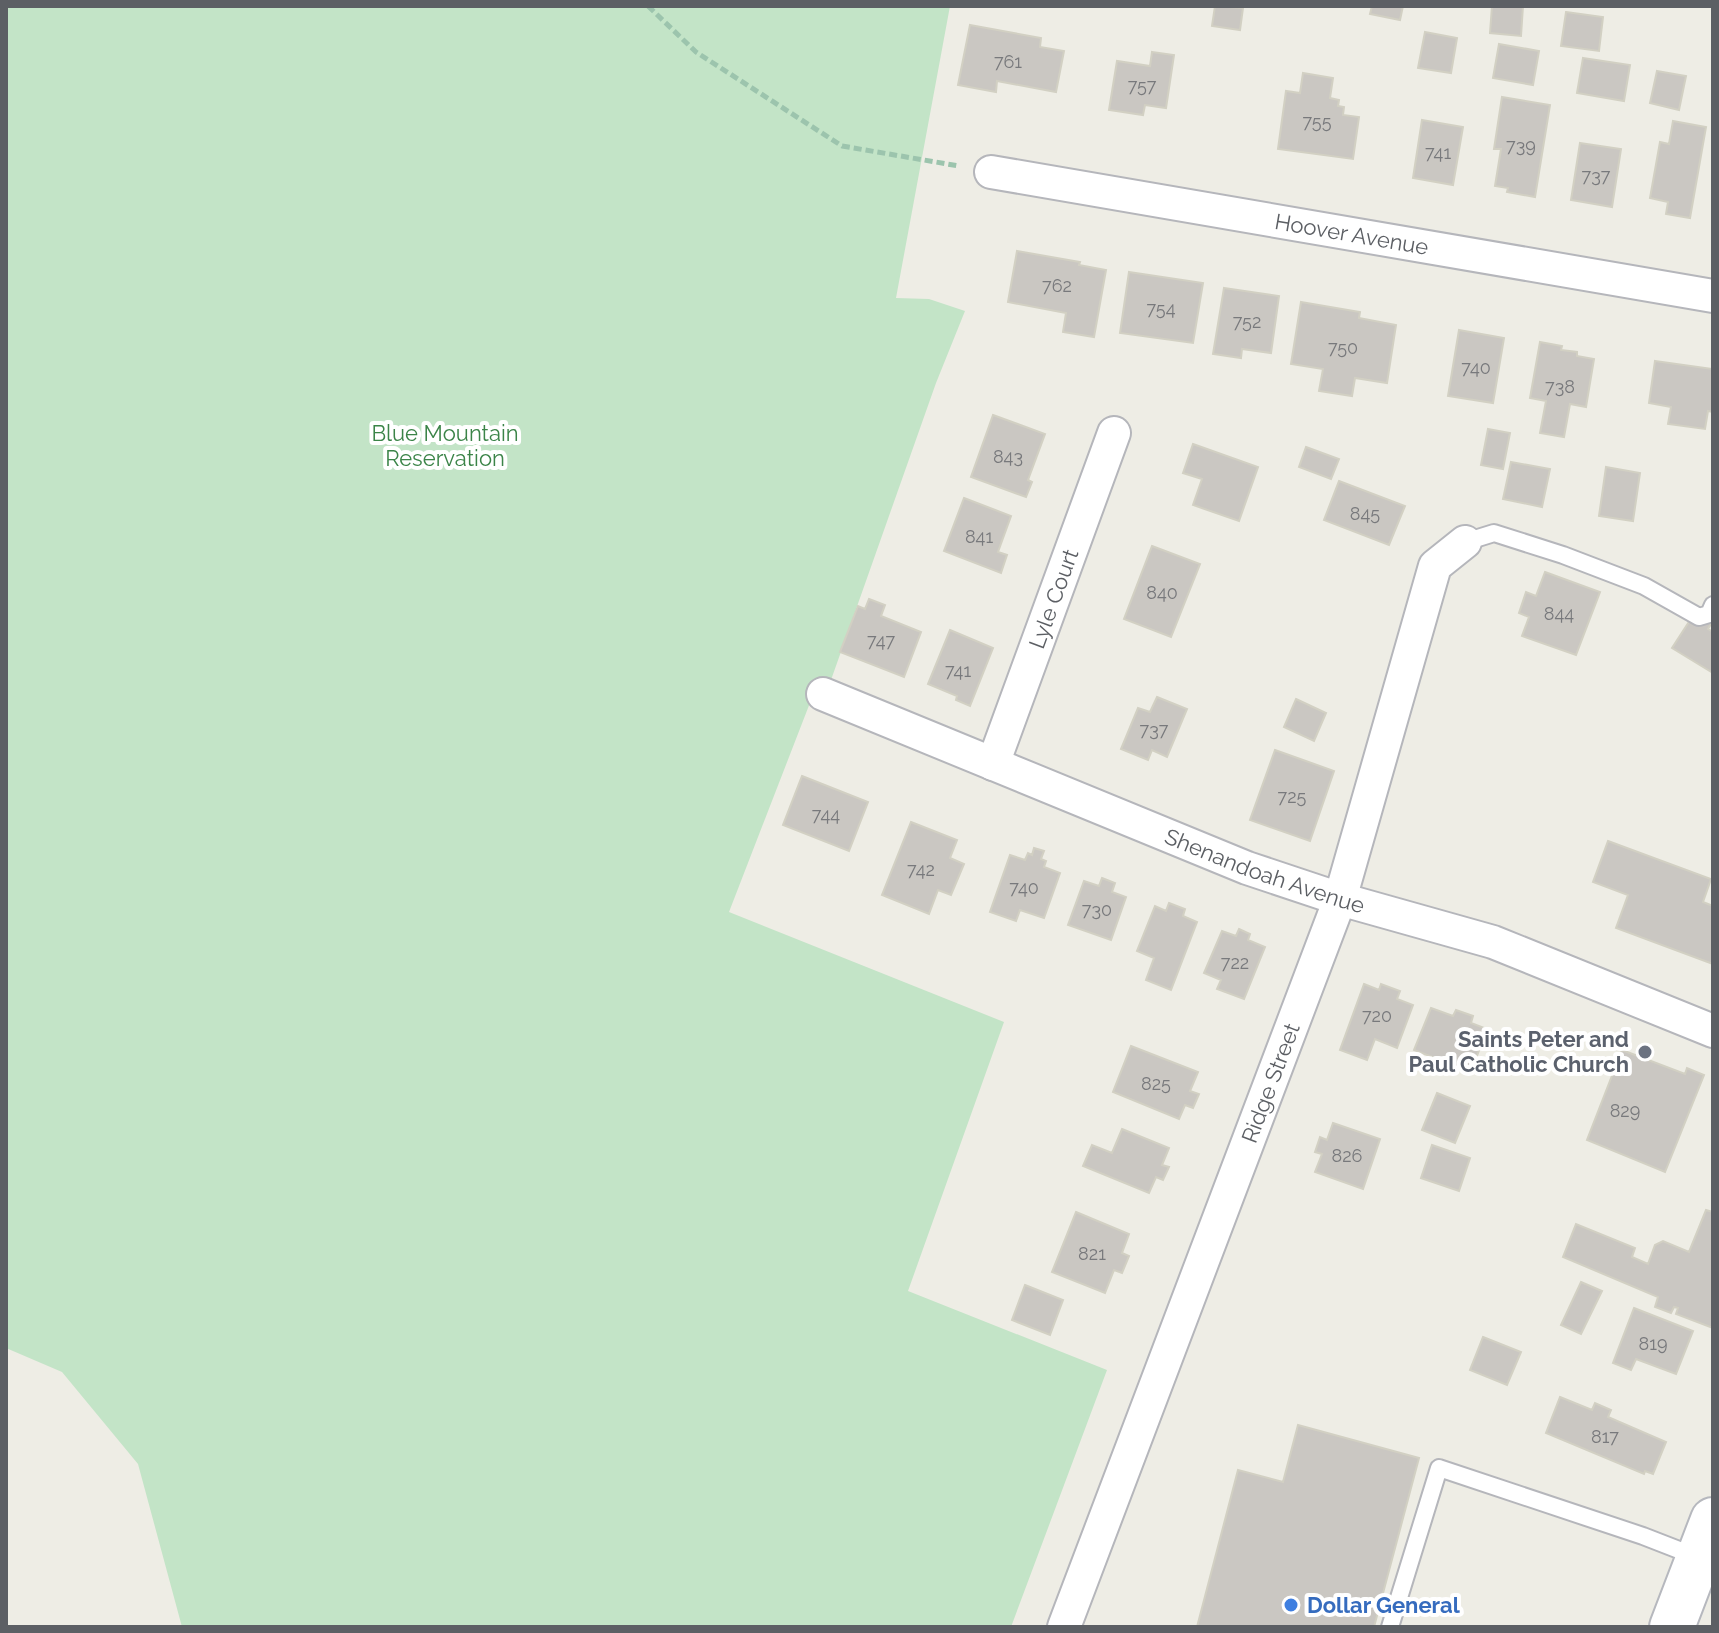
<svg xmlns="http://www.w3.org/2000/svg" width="1719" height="1633" font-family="Raleway,sans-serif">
	<rect width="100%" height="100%" fill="#eeede5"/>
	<path fill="#c3e4c7" d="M6,6H950L896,298L929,299L965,311L936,383L831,680L820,677L729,912L1004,1022L908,1291L1107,1370L1011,1627H182L138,1464L62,1372L6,1348Z"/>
	<path fill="#cac7c2" stroke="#d2d0c3" stroke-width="2" d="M1215,6L1243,8L1240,30L1212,26Z
		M1372,6H1403L1400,20L1370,14Z
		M1492,6H1523L1521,36L1490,33Z
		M1566,12L1603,17L1599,51L1561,46Z
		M970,25L1041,38L1040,47L1064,51L1056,92L997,81L996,92L958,85Z
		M1425,32L1457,38L1451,73L1418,68Z
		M1499,44L1539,51L1533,85L1493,78Z
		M1152,52L1174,55L1166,108L1145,105L1143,115L1109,110L1117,61L1150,66Z
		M1583,58L1630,65L1624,101L1577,93Z
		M1657,71L1686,76L1679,110L1650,103Z
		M1303,73L1333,78L1330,98L1339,100L1338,106L1344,107L1343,115L1359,117L1353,159L1278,149L1286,91L1300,93Z
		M1502,97L1550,105L1535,197L1507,192L1508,188L1495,186L1501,149H1494Z
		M1422,120L1463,127L1453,185L1413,178Z
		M1673,121L1706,127L1690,218L1666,214L1668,202L1650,198L1660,142L1669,144Z
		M1580,143L1621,149L1612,207L1571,200Z
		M1017,251L1080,262L1079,265L1106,270L1094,337L1063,332L1066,313L1008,302Z
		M1129,272L1203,283L1193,343L1120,333Z
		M1224,288L1279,296L1271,353L1242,349L1241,358L1213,354Z
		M1301,302L1360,312L1359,318L1396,325L1387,383L1355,378L1352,396L1319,391L1323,369L1291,364Z
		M1459,330L1504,338L1493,403L1448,396Z
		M1540,342L1562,346L1561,350L1577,352V356L1594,359L1586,407L1570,404L1564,437L1540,433L1546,401L1530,398Z
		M1655,361L1713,369V412L1708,411L1705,429L1668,424L1671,407L1649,403Z
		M993,415L1045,434L1028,480L1032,482L1026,497L971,477Z
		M1488,429L1510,433L1503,469L1481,465Z
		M1193,444L1258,467L1239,521L1193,505L1202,479L1183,473Z
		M1306,447L1339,459L1331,479L1299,467Z
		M1511,462L1550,469L1542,507L1503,499Z
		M1606,467L1640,473L1633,521L1599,516Z
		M1339,481L1405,506L1389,545L1324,520Z
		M964,498L1011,516L998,552L1007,555L1001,573L944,551Z
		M1152,546L1200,564L1171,637L1124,619Z
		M1545,572L1600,592L1576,655L1522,636L1529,617L1519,613L1526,592L1536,596Z
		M869,599L885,605L881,616L921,632L904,677L840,652L858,606L865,609Z
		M1694,614L1711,624L1708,629L1713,632V673L1672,648Z
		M950,630L993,648L970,706L956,700L957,696L928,684Z
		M1157,697L1187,709L1167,757L1152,750L1148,760L1121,749L1138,708L1150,712Z
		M1296,699L1326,713L1314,741L1284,727Z
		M1275,750L1334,771L1310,841L1250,820Z
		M802,776L868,802L849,851L783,825Z
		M911,822L957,840L950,858L964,864L951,895L938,890L929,914L882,895Z
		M1608,841L1711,879L1703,902L1713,906V964L1616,928L1628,895L1593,882Z
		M1034,848L1044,851L1041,859L1046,861L1044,867L1060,873L1044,918L1020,910L1016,921L990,912L1010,855L1025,860L1028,853L1032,855Z
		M1102,878L1115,883L1112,892L1126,897L1111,940L1068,925L1084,881L1099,886Z
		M1169,903L1185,909L1183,916L1197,922L1171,990L1146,980L1154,958L1137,951L1155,906L1166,911Z
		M1239,929L1250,934L1248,940L1265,947L1244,999L1217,989L1221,980L1204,973L1222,931L1236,936Z
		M1364,984L1379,990L1381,984L1400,991L1397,999L1413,1005L1397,1048L1375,1039L1367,1060L1340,1050Z
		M1431,1008L1453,1016L1456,1010L1473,1016L1471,1023L1487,1029L1471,1072L1414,1050Z
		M1131,1046L1198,1072L1190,1091L1199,1094L1193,1108L1185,1105L1179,1119L1113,1092Z
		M1622,1050L1685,1074L1687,1068L1704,1075L1665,1172L1587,1140Z
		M1437,1093L1470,1106L1455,1143L1422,1130Z
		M1333,1123L1380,1139L1363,1189L1315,1172L1322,1154L1315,1152L1320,1137L1327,1140Z
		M1122,1129L1169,1148L1162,1165L1169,1167L1163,1180L1156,1177L1149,1193L1083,1166L1092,1145L1112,1153Z
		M1432,1145L1470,1158L1459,1191L1421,1178Z
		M1706,1210L1713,1212V1328L1676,1314L1678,1308L1674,1307L1671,1313L1655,1307L1658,1297L1563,1257L1576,1224L1635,1248L1632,1257L1648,1264L1655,1245L1663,1241L1689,1252Z
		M1076,1212L1129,1234L1122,1253L1129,1256L1122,1273L1114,1270L1105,1293L1052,1272Z
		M1581,1282L1602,1291L1581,1334L1561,1325Z
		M1025,1285L1063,1300L1050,1335L1012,1320Z
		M1634,1308L1693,1331L1676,1374L1636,1359L1631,1370L1613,1363Z
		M1483,1337L1521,1352L1507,1385L1470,1370Z
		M1560,1397L1592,1410L1595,1403L1611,1410L1608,1417L1666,1442L1653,1474L1645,1471L1644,1474L1546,1433Z
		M1298,1425L1419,1458L1374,1627H1197L1238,1470L1283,1482Z"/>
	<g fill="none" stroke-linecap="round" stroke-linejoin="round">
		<g stroke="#b5b6bb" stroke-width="20">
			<path id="lane" d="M1465,542L1494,533L1563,555L1644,586L1699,617L1709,614L1713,605
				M1390,1627L1439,1468L1643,1536L1697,1557"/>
		</g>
		<g stroke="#b5b6bb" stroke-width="36">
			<g id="street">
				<path id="s1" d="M991,172L1713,296"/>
				<path id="s2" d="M823,694L1247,868L1340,899L1493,942L1713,1031"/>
				<path id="s3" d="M993,764L1114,433"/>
				<path id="s4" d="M1064,1627L1340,899L1435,566L1465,542"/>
			</g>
		</g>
		<g stroke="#b6b8be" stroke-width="48">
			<path id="secondary" d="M1672,1627L1713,1520"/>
		</g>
		<path stroke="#9cc4ad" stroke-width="5" stroke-dasharray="8 4" stroke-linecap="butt" d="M648,6L696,52L842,146L959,166"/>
		<use href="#lane" stroke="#fff" stroke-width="16"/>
		<use href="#street" stroke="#fff" stroke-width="32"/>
		<use href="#secondary" stroke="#fff" stroke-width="44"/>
	</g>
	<circle fill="#6b7280" stroke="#fff" stroke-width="3" cx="1645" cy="1052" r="8"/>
	<circle fill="#3f7fe0" stroke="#fff" stroke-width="3" cx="1291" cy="1605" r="8"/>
	<g text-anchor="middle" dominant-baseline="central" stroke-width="8" stroke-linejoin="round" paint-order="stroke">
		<g font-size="18" fill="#78797c">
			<text x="1008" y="61">761</text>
			<text x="1142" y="85">757</text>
			<text x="1317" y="121">755</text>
			<text x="1521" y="145">739</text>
			<text x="1438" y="152">741</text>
			<text x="1596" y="175">737</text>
			<text x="1057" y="285">762</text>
			<text x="1161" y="308">754</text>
			<text x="1247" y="321">752</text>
			<text x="1343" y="347">750</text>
			<text x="1476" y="367">740</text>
			<text x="1560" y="386">738</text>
			<text x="1008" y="456">843</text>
			<text x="1365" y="513">845</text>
			<text x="979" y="536">841</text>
			<text x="1162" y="592">840</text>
			<text x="1559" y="613">844</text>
			<text x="881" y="640">747</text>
			<text x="958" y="670">741</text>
			<text x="1154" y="729">737</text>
			<text x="1292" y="796">725</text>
			<text x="826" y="814">744</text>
			<text x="921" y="869">742</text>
			<text x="1024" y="887">740</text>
			<text x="1097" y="909">730</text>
			<text x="1235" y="962">722</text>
			<text x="1377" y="1015">720</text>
			<text x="1156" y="1083">825</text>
			<text x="1625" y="1110">829</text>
			<text x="1347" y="1155">826</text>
			<text x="1092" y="1253">821</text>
			<text x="1653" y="1343">819</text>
			<text x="1605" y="1436">817</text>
		</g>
		<g font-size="22" fill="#5c5f64" stroke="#fff">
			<text stroke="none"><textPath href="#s1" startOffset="366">Hoover Avenue</textPath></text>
			<text stroke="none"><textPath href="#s3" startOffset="176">Lyle Court</textPath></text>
			<text stroke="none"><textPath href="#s2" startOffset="476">Shenandoah Avenue</textPath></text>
			<text stroke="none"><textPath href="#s4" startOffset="582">Ridge Street</textPath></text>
		</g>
		<g font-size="22" fill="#3b8448" stroke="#fff">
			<text x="445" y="433">Blue Mountain<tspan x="445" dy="25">Reservation</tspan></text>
		</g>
		<g font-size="22" font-weight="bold" fill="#5b616d" stroke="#fff" text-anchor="end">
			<text x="1629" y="1039">Saints Peter and<tspan x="1629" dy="25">Paul Catholic Church</tspan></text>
		</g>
		<g font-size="22" font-weight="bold" fill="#366cbe" stroke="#fff" text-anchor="start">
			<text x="1307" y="1605">Dollar General</text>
		</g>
	</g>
	<rect width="1719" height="1633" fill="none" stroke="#5c5f64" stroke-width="16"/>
</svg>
